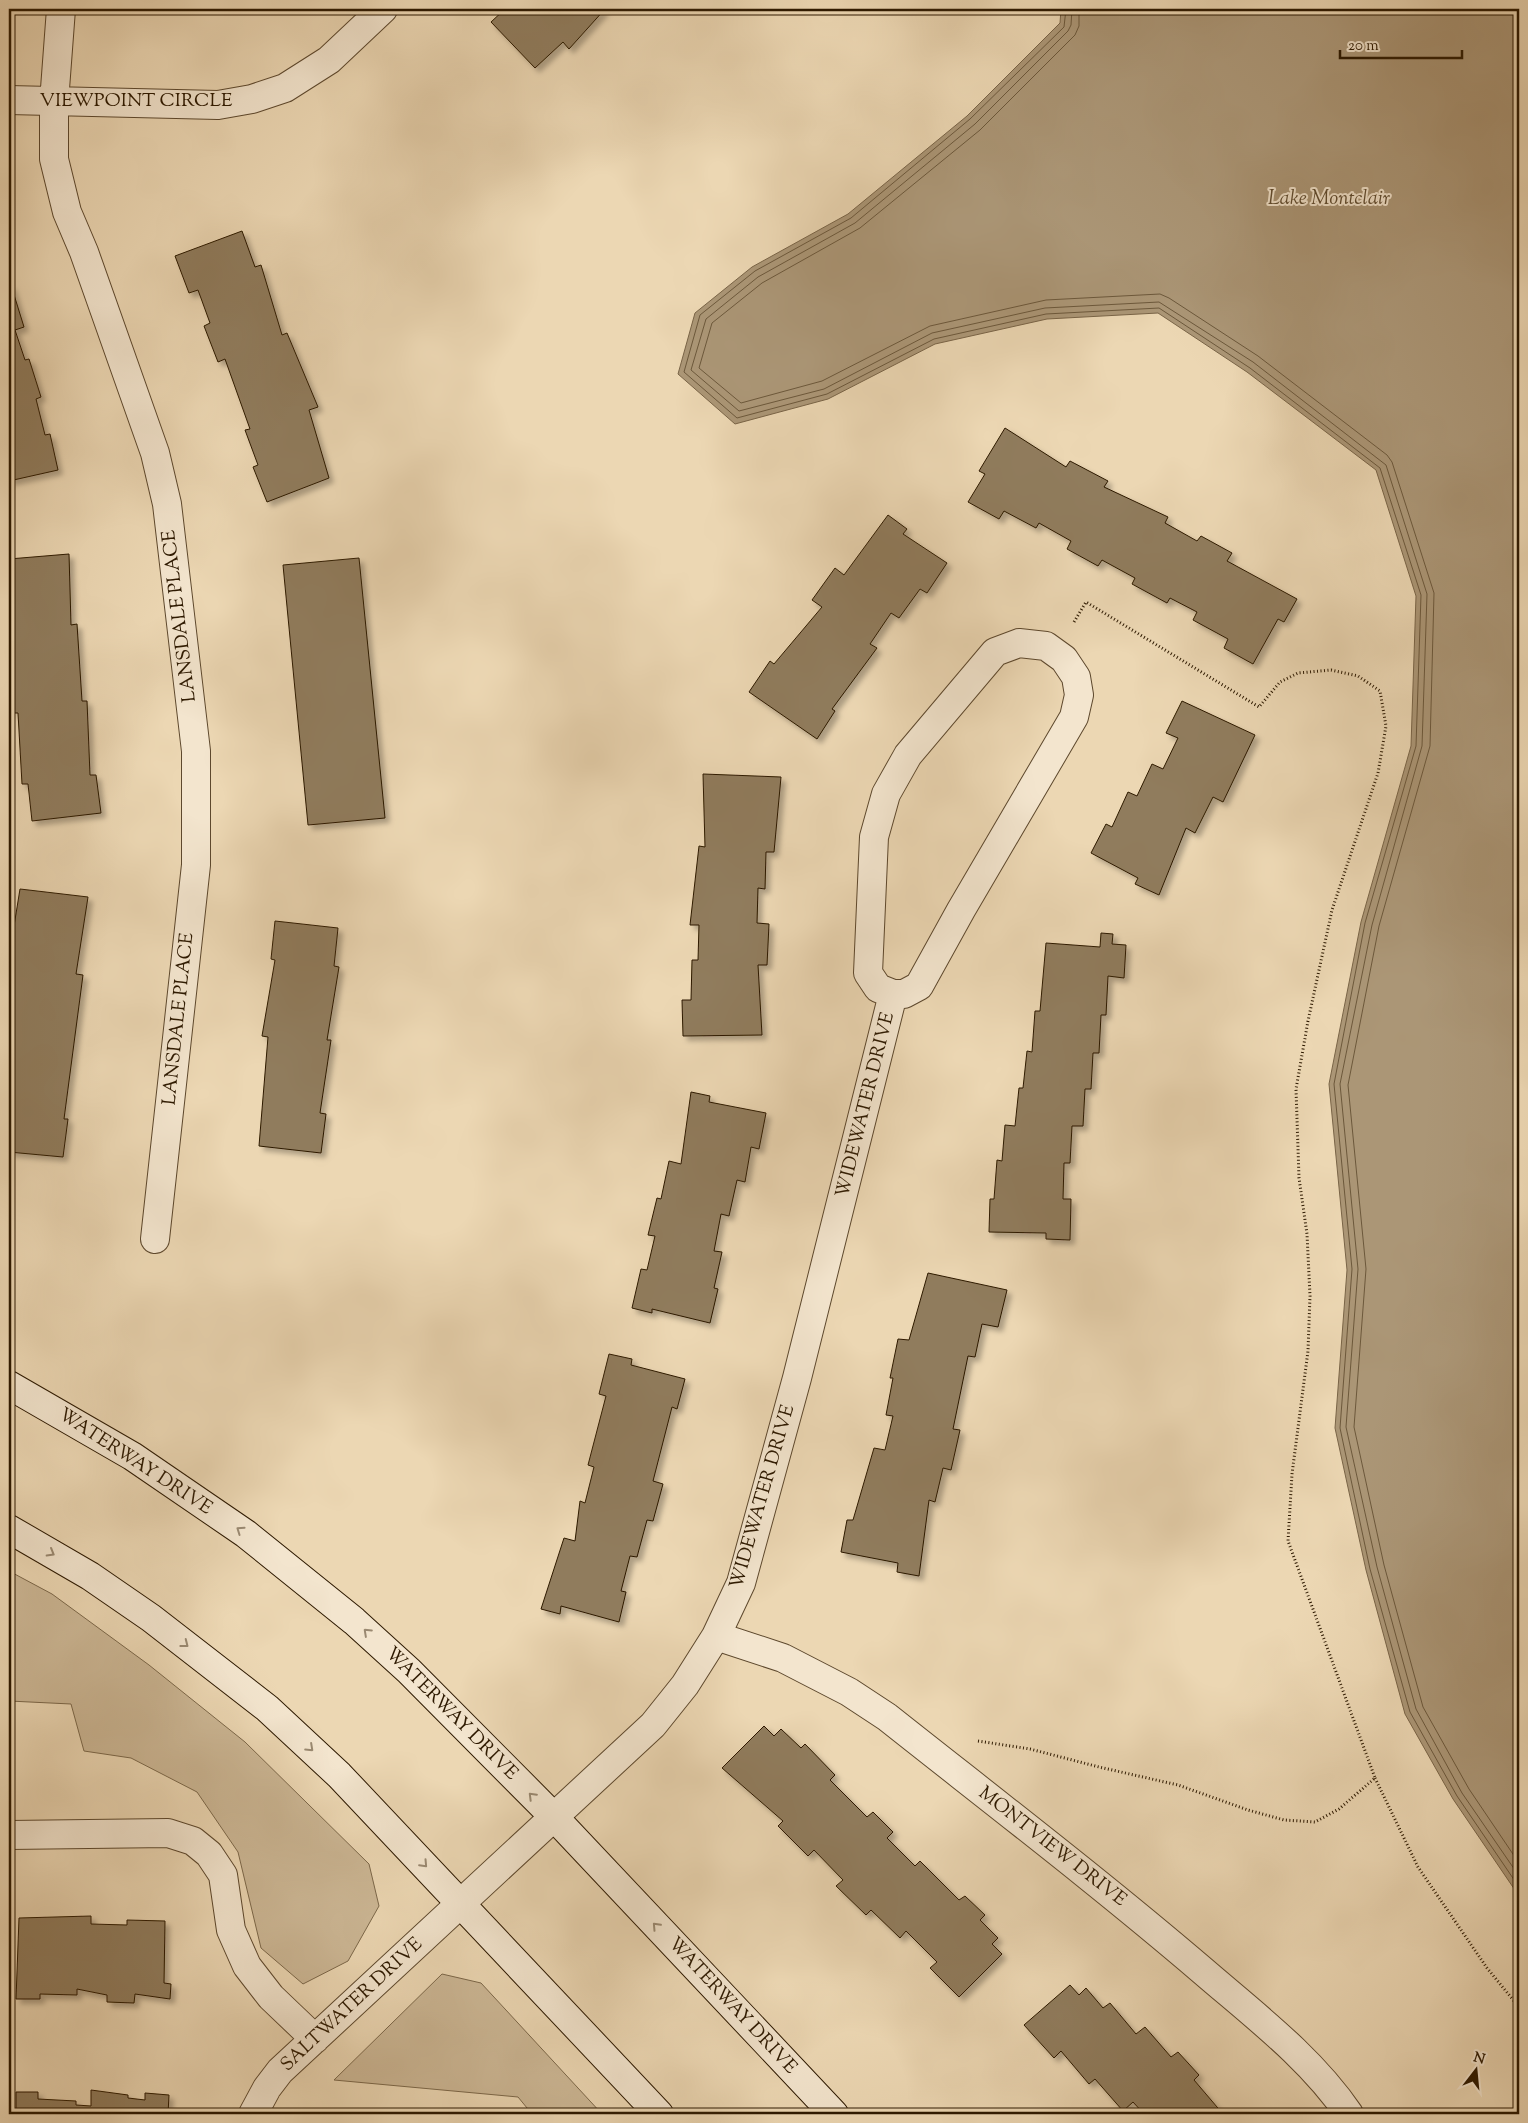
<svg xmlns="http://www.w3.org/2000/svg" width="1528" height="2123" font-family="'Sorts Mill Goudy',serif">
	<defs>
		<filter id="shadow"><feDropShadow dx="4.5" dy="4.5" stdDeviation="2.5" flood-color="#0004"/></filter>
	</defs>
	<rect width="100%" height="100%" fill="#ecd7b3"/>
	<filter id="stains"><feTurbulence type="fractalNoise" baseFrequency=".004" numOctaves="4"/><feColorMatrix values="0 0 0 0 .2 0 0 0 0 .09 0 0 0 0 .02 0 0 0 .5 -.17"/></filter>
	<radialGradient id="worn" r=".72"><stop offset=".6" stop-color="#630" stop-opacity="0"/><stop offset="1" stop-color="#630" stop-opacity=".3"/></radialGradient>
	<path fill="#ccb795" stroke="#7c684a" d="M9,1571L52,1594L149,1665L245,1742L369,1864L379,1906L348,1961L303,1984L261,1948L238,1852L197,1792L131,1758L84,1751L71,1704L9,1701Z
		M442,1974L481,1983L602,2114H532L518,2097L334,2080Z"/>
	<path fill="#ab9676" stroke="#796447" d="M1061,9H1519V1896L1453,1799L1405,1714L1366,1570L1335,1428L1347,1270L1329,1084L1361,922L1411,746L1416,596L1376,470L1247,372L1158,313L1047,319L935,344L828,399L735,424L678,374L695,313L752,267L848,214L967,116L1060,23Z"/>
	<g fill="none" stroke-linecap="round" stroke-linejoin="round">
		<path stroke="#6c583b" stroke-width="1" d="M1066,9L1064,27L970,119L851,218L755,271L700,315L684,372L737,418L827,394L934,339L1046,314L1159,308L1250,368L1380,468L1421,595L1416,746L1365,923L1334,1084L1352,1269L1340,1428L1370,1569L1410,1712L1457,1796L1519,1887
			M1072,9L1071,25L1068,31L975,124L855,223L758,277L706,319L691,370L739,411L824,389L932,333L1045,308L1159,302L1253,362L1386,465L1427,594L1422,746L1372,925L1340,1084L1358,1269L1346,1427L1377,1567L1416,1709L1462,1793L1519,1876
			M1079,9V26L1075,35L980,130L860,228L762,283L712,323L699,368L741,403L822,381L930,326L1046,300L1160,294L1169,298L1258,356L1387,455L1392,462L1434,593L1430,746L1379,926L1348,1085L1366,1269L1354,1427L1384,1565L1423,1707L1469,1789L1519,1863"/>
	</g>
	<path fill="#907c5d" stroke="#2d1900" filter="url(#shadow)" d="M505,9H605L569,49L563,42L535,68L491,22Z
		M242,231L255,267L261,265L282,335L287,333L318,407L309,410L329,478L267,502L253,467L258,465L245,430L250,429L225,359L218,362L204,326L210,323L198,290L189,293L175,256Z
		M11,285L24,327L15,330L25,360L29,359L41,397L36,399L45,435L50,434L58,470L9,481V286Z
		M1005,428L1066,467L1070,461L1108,481L1104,487L1168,517L1165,523L1197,541L1201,536L1232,553L1227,561L1297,599L1284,622L1278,619L1253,664L1224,648L1228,639L1193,620L1197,612L1170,598L1167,603L1132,584L1135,578L1102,560L1098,566L1067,549L1071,541L1039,523L1036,528L1004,511L999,519L968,502L985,474L979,471Z
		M888,515L907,529L903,534L947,563L927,593L920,589L899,618L891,613L870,644L877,648L832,709L835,711L817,739L749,692L770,661L774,664L822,607L812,600L835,568L844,575Z
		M69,554L71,625L77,624L82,701H87L90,775H96L101,813L32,821L28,784H22L18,713H14L10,673H13L9,636V559Z
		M359,558L385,818L308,825L283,565Z
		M1182,701L1255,735L1223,802L1213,797L1195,833L1186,828L1159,895L1135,884L1138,878L1091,853L1106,824L1112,827L1128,792L1137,796L1152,764L1163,769L1178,738L1166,733Z
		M703,774L781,777L774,852H766L765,889L758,888L757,923L769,924L767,965H758L762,1035L683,1036L682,1000H691L692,960H698L699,925H690L699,846L705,847Z
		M20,889L88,897L76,974L83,975L64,1119H68L63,1157L9,1152V1010L12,966H9V957Z
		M275,921L338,928L334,966L339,967L327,1040H331L320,1113L326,1114L321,1153L259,1146L268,1037L262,1036L275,960L271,959Z
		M1101,933L1113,934L1112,944L1126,945L1124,978L1108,976L1106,1015H1101L1099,1053H1093L1091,1089H1085L1083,1126H1072L1070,1163H1064L1063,1199H1071L1070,1240L1046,1239V1233L989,1232L990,1199H994L997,1160L1002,1161L1005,1125L1015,1126L1019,1088H1023L1027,1051L1032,1052L1035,1011H1040L1046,943L1100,947Z
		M691,1092L710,1096L709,1102L766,1113L759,1149L751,1147L745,1182L737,1180L729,1216L721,1214L714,1251L722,1252L714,1288L718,1289L710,1323L652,1309V1313L632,1308L641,1269L647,1270L655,1236L648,1235L657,1198L661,1199L669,1161L681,1164Z
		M928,1273L1007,1290L998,1327L982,1324L975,1357L968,1356L953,1429L960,1430L951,1470L943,1468L935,1502L929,1500L919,1576L897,1572L898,1563L841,1552L847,1520H853L874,1448L885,1450L893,1416L886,1415L893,1378H890L898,1339L909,1340Z
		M609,1354L632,1359L631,1365L685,1379L677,1409L672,1407L653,1481L663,1484L653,1521L647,1520L637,1557L630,1556L621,1591L626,1592L619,1622L561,1606L560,1614L541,1609L564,1538L575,1541L580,1501L585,1503L594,1467L588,1465L606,1396L599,1394Z
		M764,1726L774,1736L781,1729L801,1748L805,1744L835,1775L830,1780L867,1817L873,1812L893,1832L887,1838L915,1866L920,1861L959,1900L965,1896L985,1915L980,1920L998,1938L992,1944L1002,1954L959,1997L930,1968L937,1962L906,1931L900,1938L871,1910L866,1915L836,1886L843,1880L814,1850L808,1856L778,1826L783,1821L722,1768Z
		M91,1916V1924L127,1925V1920L165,1921L164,1983L171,1984L170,1999L135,1994L134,2003L107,2002V1995L77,1989V1995L40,1994V1999H16L19,1918Z
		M1070,1985L1079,1995L1086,1988L1103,2008L1110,2003L1136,2034L1145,2027L1171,2057L1178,2052L1199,2075L1194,2080L1223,2114H1144L1133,2102L1123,2111L1095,2079L1089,2084L1061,2051L1054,2058L1024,2025Z
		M91,2090L128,2095V2098L145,2100V2093L169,2095L168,2114H16V2092H38V2099L76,2101V2105L91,2106Z"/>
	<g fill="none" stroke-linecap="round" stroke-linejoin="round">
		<g stroke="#5d482d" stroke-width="30">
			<path id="street" d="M61,9L54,102V159L67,212L84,252L155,453L167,504L196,751V865L155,1239
				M9,100L218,105L252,99L285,88L329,60L383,9
				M1019,643L1046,646L1064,659L1076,677L1079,695L1074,717L961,910L919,986L904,994H893L878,988L868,973L874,837L886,794L908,755L995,652Z
				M716,1636L783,1658L849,1692L887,1717C993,1801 1100,1883 1203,1971C1254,2015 1311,2058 1349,2114
				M9,1835L168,1833L193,1841L209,1854L223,1875L231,1930L247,1966L271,1997L315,2039
				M253,2114L267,2088L280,2071L653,1725L685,1685L716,1636L741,1583L797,1378L893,994"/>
		</g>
		<g stroke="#2d1900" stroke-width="30">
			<path id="secondary" d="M9,1385L132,1456L246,1534L354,1621L409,1671L554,1817L834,2114
				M9,1529L90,1576L151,1618L267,1708L339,1775L659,2114"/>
		</g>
		<path stroke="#2d1900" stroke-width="3" stroke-dasharray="1 2.5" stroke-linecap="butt" d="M978,1741L1030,1749L1099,1767L1178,1785L1248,1810L1284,1820L1315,1822L1339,1809L1375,1778L1288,1541L1292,1474L1308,1351L1310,1296L1307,1234L1299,1178L1296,1089L1308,1021L1332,910L1378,773L1386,726L1380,691L1358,676L1331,670L1298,673L1280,682L1259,707L1086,602L1074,622
			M1375,1778L1418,1867L1487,1968L1519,2007"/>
		<use href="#street" stroke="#f3e5ce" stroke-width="28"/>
		<use href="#secondary" stroke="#f3e5ce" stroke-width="28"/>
	</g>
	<defs><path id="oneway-chevron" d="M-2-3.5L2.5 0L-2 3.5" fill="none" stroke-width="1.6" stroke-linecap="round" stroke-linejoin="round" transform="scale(1.25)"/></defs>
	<g stroke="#9a8971">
		<use href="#oneway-chevron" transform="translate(240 1530) rotate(-145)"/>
		<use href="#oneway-chevron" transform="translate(51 1553) rotate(30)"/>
		<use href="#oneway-chevron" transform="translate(367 1632) rotate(-137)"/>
		<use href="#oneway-chevron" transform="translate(185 1644) rotate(38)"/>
		<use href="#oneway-chevron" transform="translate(310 1748) rotate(43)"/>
		<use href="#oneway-chevron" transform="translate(532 1796) rotate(-135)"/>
		<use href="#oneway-chevron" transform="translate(424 1864) rotate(47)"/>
		<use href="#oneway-chevron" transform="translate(656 1926) rotate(-133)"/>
	</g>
	<g text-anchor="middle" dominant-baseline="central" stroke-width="4" stroke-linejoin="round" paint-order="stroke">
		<g font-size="19" fill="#2d1900" stroke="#f3e5ce">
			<text x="136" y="101">VIEWPOINT CIRCLE</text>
			<text transform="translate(180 616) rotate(-97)">LANSDALE PLACE</text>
			<text transform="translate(179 1019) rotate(-84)">LANSDALE PLACE</text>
			<text transform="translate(866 1105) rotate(-76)">WIDEWATER DRIVE</text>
			<text transform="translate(135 1462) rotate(33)">WATERWAY DRIVE</text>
			<text transform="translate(763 1497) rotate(-74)">WIDEWATER DRIVE</text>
			<text transform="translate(451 1714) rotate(45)">WATERWAY DRIVE</text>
			<text transform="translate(1052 1847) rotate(38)">MONTVIEW DRIVE</text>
			<text transform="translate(352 2005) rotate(-43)">SALTWATER DRIVE</text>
			<text transform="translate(732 2006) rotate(47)">WATERWAY DRIVE</text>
		</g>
		<g font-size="20" font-style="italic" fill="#5f4b2f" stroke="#f3e5ce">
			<text x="1329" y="199">Lake Montclair</text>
		</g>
	</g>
	<rect width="1528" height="2123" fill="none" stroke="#ecd7b3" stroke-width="30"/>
	<rect x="10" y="10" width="1508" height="2103" fill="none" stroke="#2d1900" stroke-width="2.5"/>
	<rect x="15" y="15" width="1498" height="2093" fill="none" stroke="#2d1900"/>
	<g transform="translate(1476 2070) rotate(16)" stroke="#f3e5ce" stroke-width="4" paint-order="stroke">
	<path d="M0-4L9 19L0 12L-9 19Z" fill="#2d1900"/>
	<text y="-8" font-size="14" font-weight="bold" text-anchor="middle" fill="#2d1900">N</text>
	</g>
	<path d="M1340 50v8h122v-8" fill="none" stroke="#2d1900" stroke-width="2.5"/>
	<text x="1348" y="50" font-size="15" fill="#2d1900" stroke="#f3e5ce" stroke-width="4" paint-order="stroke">20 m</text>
	<rect width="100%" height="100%" filter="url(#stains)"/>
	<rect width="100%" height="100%" fill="url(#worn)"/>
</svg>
